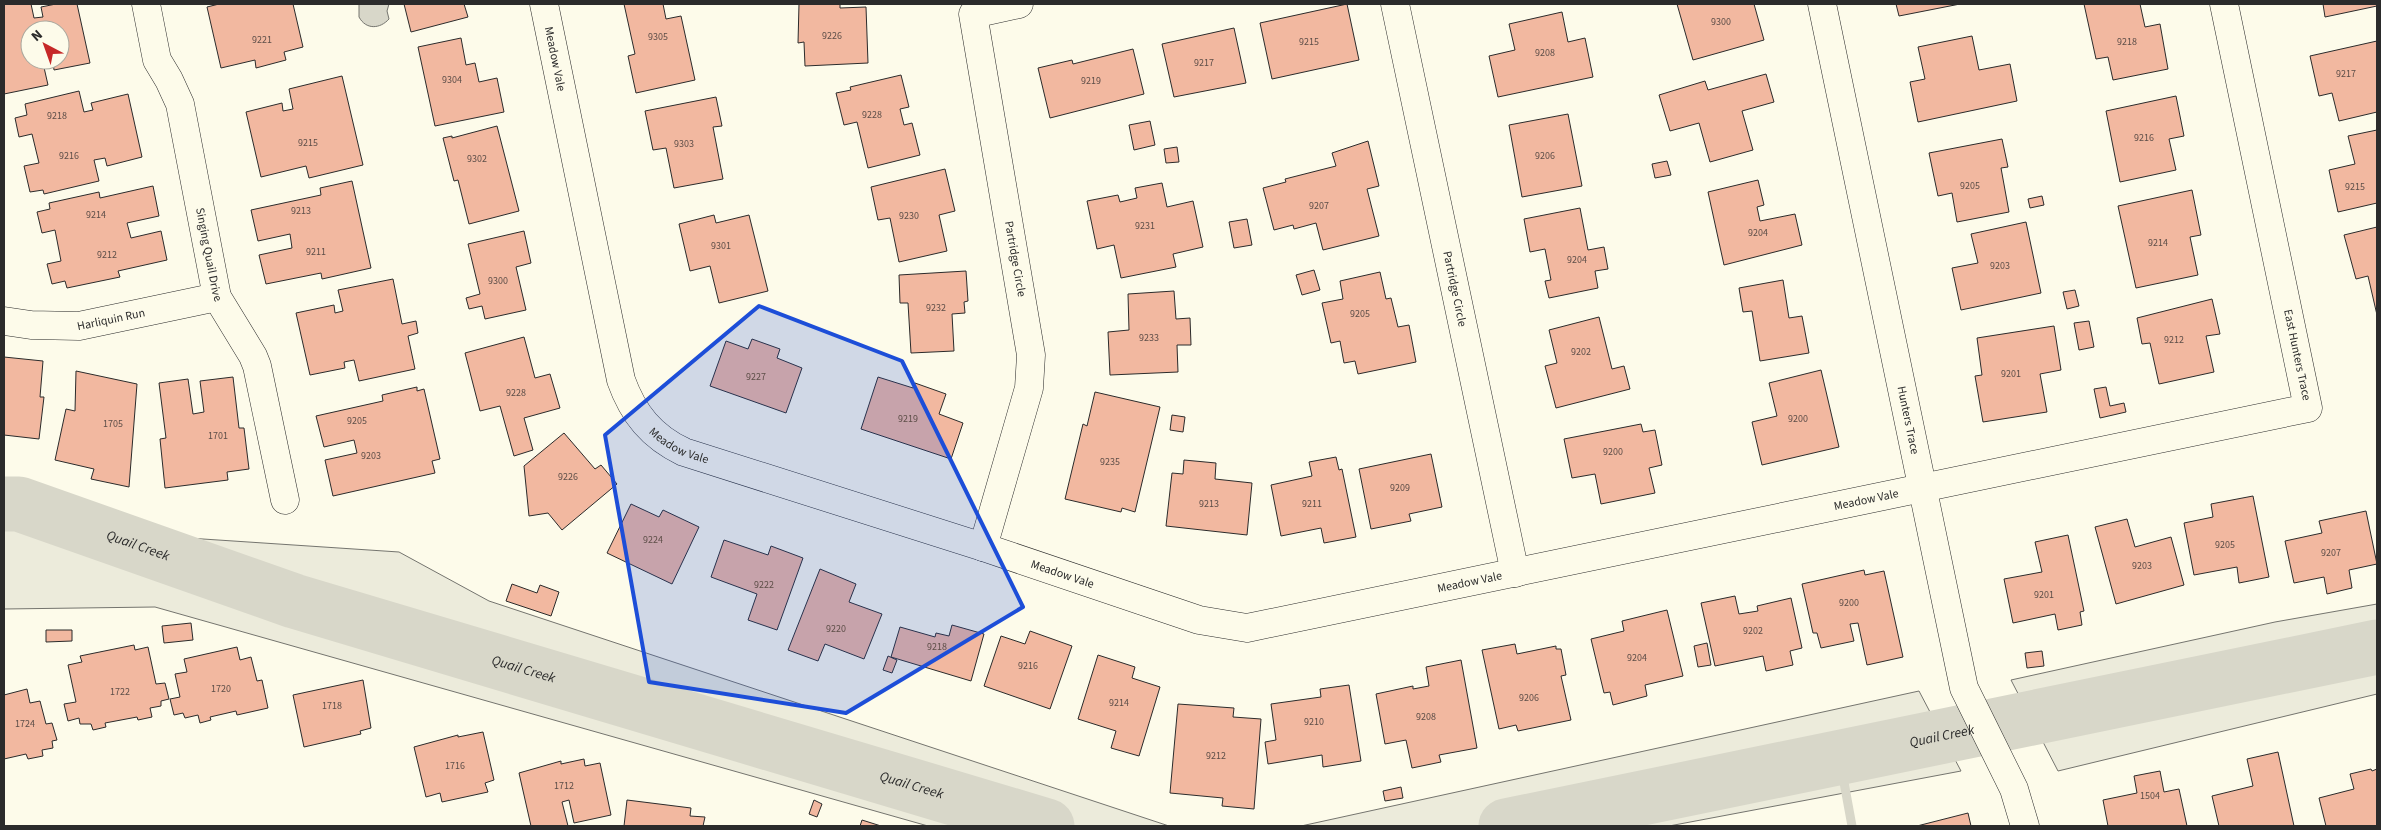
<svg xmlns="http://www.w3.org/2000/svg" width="2381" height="830" font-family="'Source Sans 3',sans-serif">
	<rect width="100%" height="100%" fill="#fdfbea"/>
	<path fill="#ecebdb" stroke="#74746e" d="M4,489L188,538L399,552L489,601L1169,826H928L155,607L4,609Z
		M2377,604V694L2058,771L2011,680L2275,622Z
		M1919,691L1961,771L1669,826H1301Z"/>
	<path fill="#d8d7c9" stroke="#74746e" d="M359,4H389L387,11L389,19C380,29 366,30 359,17Z"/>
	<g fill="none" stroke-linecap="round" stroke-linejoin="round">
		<path stroke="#d8d7c9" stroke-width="9" d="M1852,826L1843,777L1852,755"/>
		<g stroke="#d8d7c9" stroke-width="55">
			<path id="s1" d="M4,504H19L294,601L1047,826"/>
			<path id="s2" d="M1506,826L2377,647"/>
		</g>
	</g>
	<path fill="#f2b8a0" stroke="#2b2b2b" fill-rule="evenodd" d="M4,4H31L34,18L43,17L41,7L56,4H77L90,63L54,70L53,61L43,63L48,85L4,94ZM30,30H60V60H30Z
		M219,4H293L303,47L284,52L286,60L256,68L255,60L221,68L207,7Z
		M404,4H464L468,17L411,32Z
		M624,4H663L666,19L681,16L695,80L636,93L628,56L635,54Z
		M799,4H840V8L866,7L868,63L805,66L804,42L798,43Z
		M1347,4L1359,60L1272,79L1260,23Z
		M1677,4H1754L1764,40L1693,60Z
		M1896,4H1960L1899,16Z
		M2084,4H2140L2145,27L2160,24L2168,69L2113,80L2108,57L2096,59Z
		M2323,4H2377V6L2325,17Z
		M1562,12L1568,42L1585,38L1593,77L1498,97L1489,56L1515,50L1509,24Z
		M1234,28L1246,83L1174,97L1162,44Z
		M1972,36L1979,70L2010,64L2017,101L1918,122L1910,82L1925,79L1918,47Z
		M461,38L466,65L475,63L479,82L497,78L504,112L435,126L418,47Z
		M2377,41V112L2339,121L2332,93L2319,96L2310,56Z
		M1133,49L1144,94L1050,118L1038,68L1072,60L1073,64Z
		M1766,74L1774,102L1742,111L1753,150L1710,162L1699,123L1670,131L1659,95L1705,81L1708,90Z
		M901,75L909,107L900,109L904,125L912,123L920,155L868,168L857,122L844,125L836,93L851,90L850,87Z
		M342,76L363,165L309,178L306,166L261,177L246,112L282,103L283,111L293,109L289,89Z
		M79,91L84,112L93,110L91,103L128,94L142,157L107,166L105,158L94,160L99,181L44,194L43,190L30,192L24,166L39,163L32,134L19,137L15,118L27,115L25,104Z
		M2176,96L2184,136L2169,139L2176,170L2120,182L2106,111Z
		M716,97L722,126L713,127L723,179L674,188L666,148L653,150L645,111Z
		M1568,114L1582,186L1522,197L1509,125Z
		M1150,121L1155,145L1134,150L1129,125Z
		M497,126L519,211L469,224L458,180L454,181L443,138L452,136V138Z
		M2377,130V203L2338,212L2329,170L2355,164L2348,136Z
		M2002,139L2008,167L2001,168L2009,212L1957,222L1952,193L1938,196L1929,153Z
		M1368,141L1379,186L1367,189L1379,236L1323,250L1316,223L1294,229L1293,225L1274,230L1263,188L1286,182L1285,179L1336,166L1332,153Z
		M1177,147L1179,162L1166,163L1164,149Z
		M1667,161L1671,175L1655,178L1652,164Z
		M945,169L955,211L939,215L947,251L899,262L890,218L878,220L871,187Z
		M1758,180L1764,205L1757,207L1760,221L1795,214L1802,245L1724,265L1708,192Z
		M352,181L371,268L322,279L321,273L266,284L259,255L292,248L290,234L258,241L251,210L321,195L320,188Z
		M1162,183L1167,207L1193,201L1203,247L1173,254L1176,267L1121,278L1114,245L1097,249L1087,201L1118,195L1120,202L1137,198L1135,188Z
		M153,186L159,216L127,223L131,238L161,231L167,260L118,271L120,277L67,288L65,281L52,284L47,264L61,261L55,230L42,233L37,212L50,209L49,203L99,192L100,198Z
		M2192,190L2201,235L2190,237L2198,275L2136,288L2118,206Z
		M2042,196L2044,205L2030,208L2028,199Z
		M1580,208L1588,250L1604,247L1608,269L1595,271L1598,288L1549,298L1545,281L1551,280L1545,249L1530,252L1524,219Z
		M714,215L716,223L749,215L768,291L719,303L710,266L690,271L679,224Z
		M1247,219L1252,245L1234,248L1229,222Z
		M2026,222L2041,293L1961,310L1952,268L1978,263L1971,234Z
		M2377,227V315L2368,276L2356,279L2344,235Z
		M524,231L531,263L516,267L526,310L485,319L482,306L469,309L466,298L480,294L468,244Z
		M1314,270L1320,290L1302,295L1296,275Z
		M966,271L968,301L964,302L965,313L952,314L954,351L911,353L908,303H900L899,275Z
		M1380,272L1386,299L1391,298L1398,327L1409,325L1416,362L1358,374L1355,361L1344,363L1340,341L1331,343L1322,303L1343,299L1340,281Z
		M393,279L402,324L416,321L418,333L408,336L415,369L359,381L354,360L344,362L345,368L310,375L296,313L334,305L335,313L343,311L338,290Z
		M1783,280L1789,318L1802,316L1809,353L1760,361L1752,311L1743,312L1739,288Z
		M2075,290L2079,306L2067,309L2063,292Z
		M1174,291L1176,319L1190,318L1191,345H1177L1178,372L1110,375L1108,332L1129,330L1128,294Z
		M2212,299L2220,334L2206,336L2214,372L2159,384L2150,343L2142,344L2137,318Z
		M1599,317L1612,369L1624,366L1630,389L1556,408L1545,366L1557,363L1549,330Z
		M2089,321L2094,347L2079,350L2074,323Z
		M2054,326L2061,370L2040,374L2047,412L1983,422L1975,376L1982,375L1977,338Z
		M524,337L535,378L550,374L560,408L524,418L533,450L514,456L500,406L480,411L465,353Z
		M752,339L780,349L777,358L802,368L786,413L710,386L726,341L748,349Z
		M4,357L43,361L40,397H44L39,439L4,435Z
		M1821,370L1839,447L1762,465L1752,422L1777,416L1769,383Z
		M76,371L137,384L129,487L91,479L94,469L55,460L66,409L75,411Z
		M233,377L239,428H244L249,469L227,472L228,480L165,488L160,439L166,438L159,383L188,379L193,414L204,412L200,381Z
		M878,377L913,388L915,383L946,394L939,414L963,423L951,459L861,429Z
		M417,387V391L424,389L440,459L432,461L435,473L333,496L325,460L357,453L354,440L324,447L316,416L383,401L382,395Z
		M2106,387L2110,406L2124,403L2126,412L2100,418L2094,389Z
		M1095,392L1160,407L1135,512L1122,508L1121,512L1065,499L1083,424L1087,426Z
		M1172,415L1185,417L1183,432L1170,430Z
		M1641,424L1643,432L1655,430L1662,465L1649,468L1655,493L1601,504L1595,474L1572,478L1564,439Z
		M564,433L595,469L601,465L617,484L562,530L548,513L529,516L524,466Z
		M1431,454L1442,507L1409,514L1411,521L1371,529L1359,469Z
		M1336,457L1339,470L1342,469L1356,537L1324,543L1321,528L1281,536L1271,485L1312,476L1309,462Z
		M1184,460L1216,463L1215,479L1252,483L1247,535L1166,526L1172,473L1183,474Z
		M2253,496L2269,577L2239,583L2237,567L2194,575L2184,523L2213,517L2211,504Z
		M631,504L659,517L663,510L699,527L672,584L607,553Z
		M2366,511L2377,564L2349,570L2352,588L2327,594L2324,577L2294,583L2285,541L2322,533L2319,521Z
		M2127,519L2135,547L2171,537L2184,585L2116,604L2095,527Z
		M2068,535L2084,611L2080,612L2082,625L2058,630L2055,614L2013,623L2004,579L2042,572L2035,542Z
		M724,540L768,555L771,546L803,558L777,630L748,620L757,594L711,577Z
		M820,569L856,584L849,602L882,614L864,659L825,644L818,661L788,650Z
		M1864,570L1865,575L1884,571L1903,657L1867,665L1858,623L1850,624L1854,641L1821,648L1817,633H1813L1802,584Z
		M512,584L537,593L540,585L559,592L551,616L506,601Z
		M1735,596L1739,614L1758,611L1757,606L1791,598L1802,648L1790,651L1793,665L1766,671L1763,656L1715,666L1701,603Z
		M1667,610L1683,676L1645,685L1647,696L1613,705L1610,692L1604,693L1591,639L1624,631L1622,621Z
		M191,623L193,640L164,643L162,626Z
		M952,625L984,634L971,681L891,657L900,627L935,637L936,633L949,636Z
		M46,630H72V641L46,642Z
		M1030,631L1072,646L1050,709L984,686L1001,636L1025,644Z
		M1707,643L1711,665L1698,667L1694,646Z
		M1515,644L1517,654L1556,646V649H1561L1566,675L1561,676L1571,720L1518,731L1516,725L1499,729L1482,650Z
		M134,645L135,650L148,647L156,684L165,683L169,699L161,701V706L150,708L152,717L138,720L137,717L105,723L106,727L93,730L91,724H80L79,718L68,721L64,704L76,702L68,665L82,662L80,656Z
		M237,647L240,660L251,657L257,681L262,680L268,708L237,715L236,711L210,717L211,720L200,723L198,715L185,718L183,713L174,715L170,699L180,697L175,674L187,672L184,659Z
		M2042,651L2044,666L2027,668L2025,653Z
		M1098,655L1135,667L1132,678L1160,687L1139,756L1111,748L1116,731L1078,719Z
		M888,656L897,660L892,673L883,670Z
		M1461,660L1477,748L1439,755L1441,762L1412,768L1406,740L1385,744L1376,694L1413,686V689L1429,686L1426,667Z
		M363,680L371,728L360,731L361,734L304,747L293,695Z
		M1349,685L1361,761L1323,767L1322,755L1268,764L1265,742L1276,740L1271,704L1321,697L1320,689Z
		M27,689L30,703L40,701L46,724L52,723L57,740L52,741L53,748L42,750L43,756L28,759L26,754L4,759V695Z
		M1178,704L1234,708L1233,717L1261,719L1254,809L1222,806L1223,798L1170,793Z
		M483,732L494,780L485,783L488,792L442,802L440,793L426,797L414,747L458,735V737Z
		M2278,752L2294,826H2219L2212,796L2253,786L2247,759Z
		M584,759L585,766L600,763L611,815L574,823L569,800L562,802L568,826H531L519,773L561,761V764Z
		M2371,769L2372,771L2377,769V826H2326L2319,798L2354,789L2350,774Z
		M2160,771L2164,792L2179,789L2187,826H2108L2103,800L2137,793L2134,776Z
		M1401,787L1403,798L1385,801L1383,791Z
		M627,800L691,808L690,816L705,817L703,826H624Z
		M814,800L822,804L817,817L809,814Z
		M1968,813L1971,826H1917Z
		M862,820L881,826H860Z"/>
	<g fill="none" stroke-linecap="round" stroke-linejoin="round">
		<g stroke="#2b2b2b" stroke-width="29">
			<g id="street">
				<path id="s3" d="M146,4L157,60L169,80L180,104L217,297L253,356L257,366L285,500"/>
				<path id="s4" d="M544,4L621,380C633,414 652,437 684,452L983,547L1199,620L1247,628L2308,408L2224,4"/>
				<path id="s5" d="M1395,4L1515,573"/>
				<path id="s6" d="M1822,4L1964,688L2014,789L2025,826"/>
				<path id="s7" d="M4,321L31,325L79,326L217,297"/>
				<path d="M983,547L1029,388L1031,355L973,14L1019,4"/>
			</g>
		</g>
		<use href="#street" stroke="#fdfbea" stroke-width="28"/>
	</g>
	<path fill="#1d4ed8" fill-opacity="0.2" stroke="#1d4ed8" stroke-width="4" stroke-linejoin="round" d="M759,306L902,361L1023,607L846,713L649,682L605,435Z"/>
	<g text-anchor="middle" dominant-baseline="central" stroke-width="4" stroke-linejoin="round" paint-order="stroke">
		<g font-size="10" fill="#5d4e48">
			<text x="1721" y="22">9300</text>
			<text x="832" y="36">9226</text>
			<text x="658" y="37">9305</text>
			<text x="262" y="40">9221</text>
			<text x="1309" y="42">9215</text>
			<text x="2127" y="42">9218</text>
			<text x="1545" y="53">9208</text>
			<text x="1204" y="63">9217</text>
			<text x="2346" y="74">9217</text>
			<text x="452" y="80">9304</text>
			<text x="1091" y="81">9219</text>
			<text x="872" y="115">9228</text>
			<text x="57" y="116">9218</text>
			<text x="2144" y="138">9216</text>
			<text x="308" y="143">9215</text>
			<text x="684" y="144">9303</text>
			<text x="69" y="156">9216</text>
			<text x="1545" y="156">9206</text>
			<text x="477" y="159">9302</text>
			<text x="1970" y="186">9205</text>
			<text x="2355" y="187">9215</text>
			<text x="1319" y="206">9207</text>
			<text x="301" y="211">9213</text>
			<text x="96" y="215">9214</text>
			<text x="909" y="216">9230</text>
			<text x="1145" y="226">9231</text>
			<text x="1758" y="233">9204</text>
			<text x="2158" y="243">9214</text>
			<text x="721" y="246">9301</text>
			<text x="316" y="252">9211</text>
			<text x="107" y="255">9212</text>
			<text x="1577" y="260">9204</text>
			<text x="2000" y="266">9203</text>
			<text x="498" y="281">9300</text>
			<text x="936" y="308">9232</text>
			<text x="1360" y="314">9205</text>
			<text x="1149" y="338">9233</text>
			<text x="2174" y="340">9212</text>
			<text x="1581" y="352">9202</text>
			<text x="2011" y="374">9201</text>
			<text x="756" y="377">9227</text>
			<text x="516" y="393">9228</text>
			<text x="908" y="419">9219</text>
			<text x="1798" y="419">9200</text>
			<text x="357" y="421">9205</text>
			<text x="113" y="424">1705</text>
			<text x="218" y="436">1701</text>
			<text x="1613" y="452">9200</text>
			<text x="371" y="456">9203</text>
			<text x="1110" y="462">9235</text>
			<text x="568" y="477">9226</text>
			<text x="1400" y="488">9209</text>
			<text x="1209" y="504">9213</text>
			<text x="1312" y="504">9211</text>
			<text x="653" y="540">9224</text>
			<text x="2225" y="545">9205</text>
			<text x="2331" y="553">9207</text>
			<text x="2142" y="566">9203</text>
			<text x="764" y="585">9222</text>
			<text x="2044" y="595">9201</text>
			<text x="1849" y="603">9200</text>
			<text x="836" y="629">9220</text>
			<text x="1753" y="631">9202</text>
			<text x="937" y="647">9218</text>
			<text x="1637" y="658">9204</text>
			<text x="1028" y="666">9216</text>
			<text x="221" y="689">1720</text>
			<text x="120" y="692">1722</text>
			<text x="1529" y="698">9206</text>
			<text x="1119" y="703">9214</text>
			<text x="332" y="706">1718</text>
			<text x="1426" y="717">9208</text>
			<text x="1314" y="722">9210</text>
			<text x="25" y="724">1724</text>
			<text x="1216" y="756">9212</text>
			<text x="455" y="766">1716</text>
			<text x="564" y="786">1712</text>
			<text x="2150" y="796">1504</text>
		</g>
		<g font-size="12" fill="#2b2b2b" stroke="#fdfbea">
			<text stroke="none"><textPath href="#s4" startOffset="56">Meadow Vale</textPath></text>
			<text stroke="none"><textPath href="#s3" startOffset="260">Singing Quail Drive</textPath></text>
			<text transform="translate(1015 259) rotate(80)">Partridge Circle</text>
			<text stroke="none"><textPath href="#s5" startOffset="291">Partridge Circle</textPath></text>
			<text stroke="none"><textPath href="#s7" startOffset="108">Harliquin Run</textPath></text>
			<text transform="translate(2297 355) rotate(78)">East Hunters Trace</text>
			<text stroke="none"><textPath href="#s6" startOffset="425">Hunters Trace</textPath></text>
			<text stroke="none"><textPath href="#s4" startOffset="475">Meadow Vale</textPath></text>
			<text stroke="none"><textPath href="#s4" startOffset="1705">Meadow Vale</textPath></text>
			<text stroke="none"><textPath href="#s4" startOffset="880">Meadow Vale</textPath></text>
			<text stroke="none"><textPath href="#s4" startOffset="1300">Meadow Vale</textPath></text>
		</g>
		<g font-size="14" font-style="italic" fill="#2b2b2b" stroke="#fdfbea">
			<text stroke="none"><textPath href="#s1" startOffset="141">Quail Creek</textPath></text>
			<text stroke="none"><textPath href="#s1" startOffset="546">Quail Creek</textPath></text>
			<text stroke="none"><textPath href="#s2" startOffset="445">Quail Creek</textPath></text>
			<text stroke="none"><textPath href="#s1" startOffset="951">Quail Creek</textPath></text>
		</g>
	</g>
	<rect width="2381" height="830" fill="none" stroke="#2b2b2b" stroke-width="10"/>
	<g transform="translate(45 45) rotate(319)"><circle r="24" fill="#fdfbea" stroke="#a9a89e"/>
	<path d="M0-4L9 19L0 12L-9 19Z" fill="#c62828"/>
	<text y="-8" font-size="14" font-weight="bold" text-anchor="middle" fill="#2b2b2b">N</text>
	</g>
</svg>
